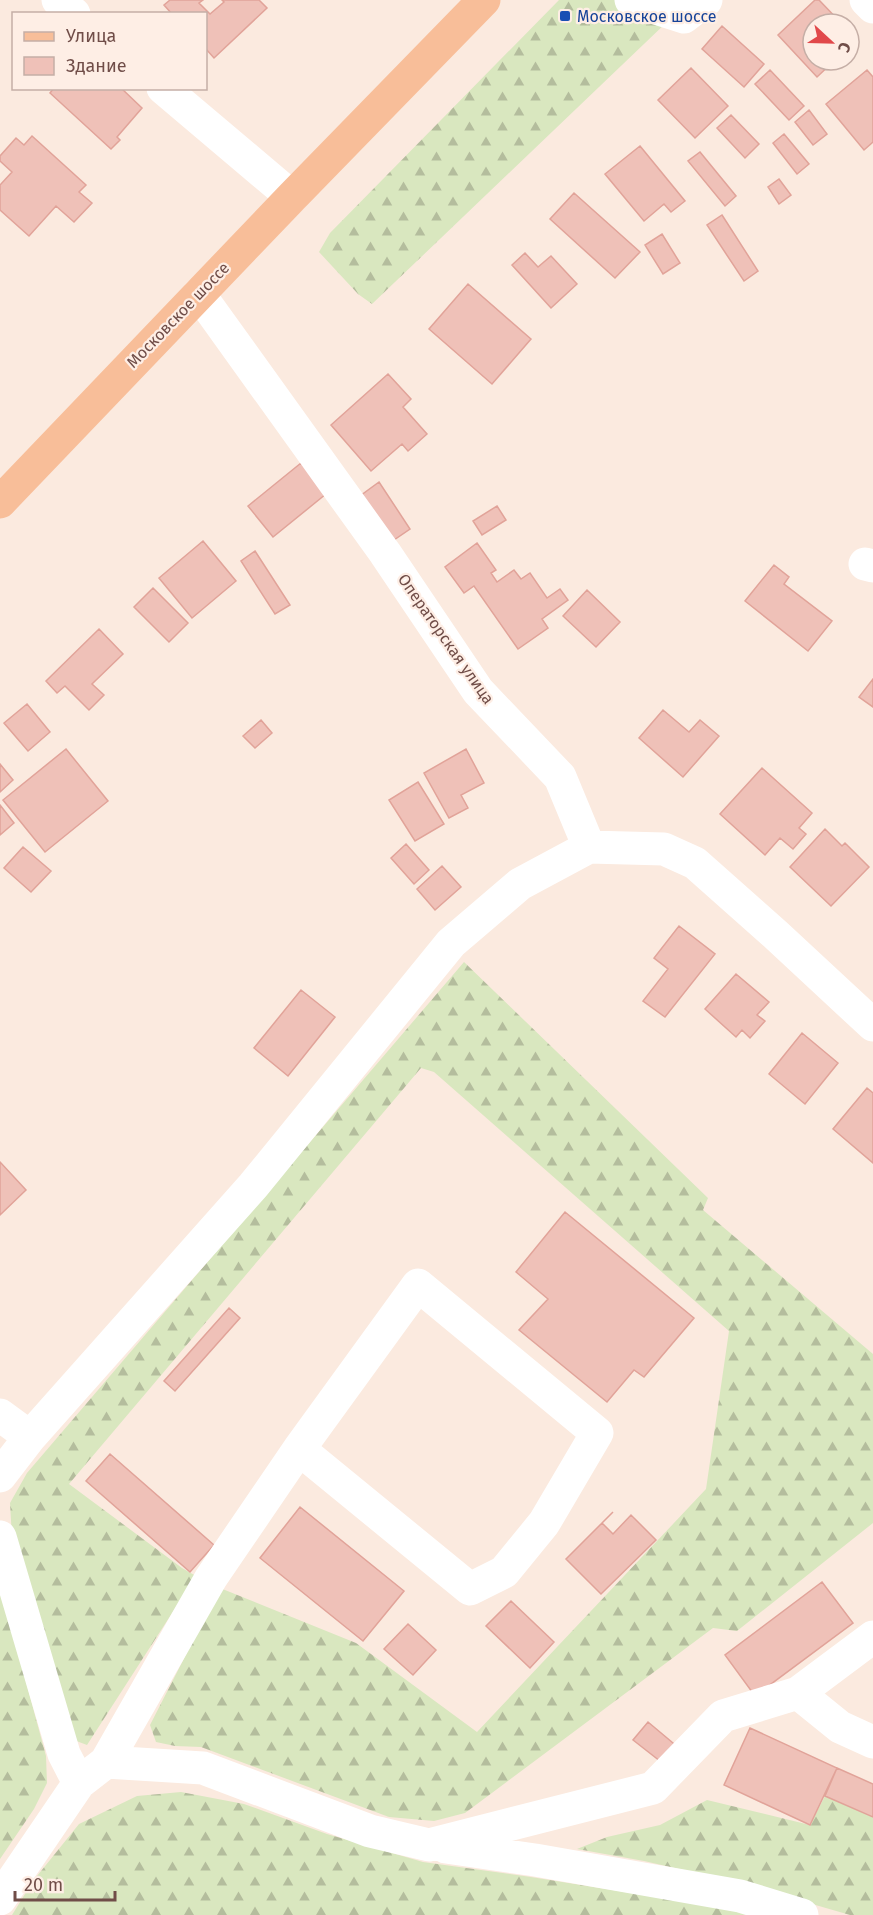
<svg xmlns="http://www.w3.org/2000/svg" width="873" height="1915" font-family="'Fira Sans',sans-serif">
	<defs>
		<pattern id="forest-firs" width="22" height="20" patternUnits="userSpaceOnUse" patternTransform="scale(1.5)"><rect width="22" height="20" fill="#d9e7bf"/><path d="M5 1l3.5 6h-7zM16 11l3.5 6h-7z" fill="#b4bd9d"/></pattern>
	</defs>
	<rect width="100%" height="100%" fill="#fbeadf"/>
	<path fill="url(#forest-firs)" d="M559,0H690L372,304L358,294L319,252L330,233Z
		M464,962L708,1198L703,1210L873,1354V1523L737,1631L713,1628L465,1813L434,1821L389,1817L201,1747L175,1746L156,1742L150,1725L220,1588L356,1643L477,1732L706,1489L729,1331L434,1072L421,1068L69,1484L182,1568L196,1576L87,1745L71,1739L12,1538L10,1503L27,1473Z
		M0,1585L46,1756L47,1783L34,1809L0,1859Z
		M181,1792L244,1804L327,1834L423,1862L531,1877L744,1911L756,1915H12L33,1881L79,1824L137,1796Z
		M825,1796L873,1817V1915H850L740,1883L644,1861L577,1849L607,1837L660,1825L707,1800L810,1825Z"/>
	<path fill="#efc1b8" stroke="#e1a399" stroke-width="1.5" d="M170,0H203L199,3L210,14L224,2L222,0H259L267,8L214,58L206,49V14H172L164,5Z
		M815,0H819L842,24H813V60H835L817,77L778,35Z
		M722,26L764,64L744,87L702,49Z
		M691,68L728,106L695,138L658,100Z
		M770,70L804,106L789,120L755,84Z
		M867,70L873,77V142L864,150L826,104Z
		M54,88H121L142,108L117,137L120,140L111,149L50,93Z
		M809,110L827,134L813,145L795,122Z
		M731,115L759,144L745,158L717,128Z
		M784,134L809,164L797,174L773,143Z
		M32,136L86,185L79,192L92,203L74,222L56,206L29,236L0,210V185L12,172L0,161V156L16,138L24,145Z
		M640,146L685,201L671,212L664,204L644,221L605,174Z
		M700,152L736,196L725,206L688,161Z
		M779,179L791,195L779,204L768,187Z
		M574,193L640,252L615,278L550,219Z
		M722,215L758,271L744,281L707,225Z
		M662,234L680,263L663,274L645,245Z
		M525,253L538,267L551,256L577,284L551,308L512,265Z
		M468,284L531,339L492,384L429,329Z
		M388,374L411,399L403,407L427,434L408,451L402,444L371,471L331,425Z
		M301,463L326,494L273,537L248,506Z
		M379,482L410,529L391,542L360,496Z
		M497,506L506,520L482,535L473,521Z
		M203,541L236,581L192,618L159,578Z
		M477,543L496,570L491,573L497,582L514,570L521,579L530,573L547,598L560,589L568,600L542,619L548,628L518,649L474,586L464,593L445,567Z
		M255,551L290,605L275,614L241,561Z
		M774,565L789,577L784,584L832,621L808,651L745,601Z
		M153,588L188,623L169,642L134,607Z
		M587,590L620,622L596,647L563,616Z
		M99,629L123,654L92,684L104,695L89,710L65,686L57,693L46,681Z
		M873,679V707L859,697Z
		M27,704L50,732L28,751L4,723Z
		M663,710L689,732L700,720L719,736L683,777L639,738Z
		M261,720L272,733L255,748L243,736Z
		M66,749L108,801L45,852L3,800Z
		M466,749L484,783L461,795L468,808L449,818L424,773Z
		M0,764L13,780L0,792Z
		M762,768L812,813L799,828L806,834L793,849L780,838L765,855L720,814Z
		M418,782L444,824L415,841L389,800Z
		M0,805L14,823L0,835Z
		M825,829L842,846L845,843L869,867L831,906L790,867Z
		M406,844L429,870L414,884L391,858Z
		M23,847L51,871L31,892L4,868Z
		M442,866L461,887L435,910L417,889Z
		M679,926L715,954L665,1017L643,1001L668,969L654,958Z
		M736,974L769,1002L757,1015L765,1021L750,1038L742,1030L736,1037L705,1009Z
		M301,990L335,1017L288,1076L254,1048Z
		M802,1033L838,1063L805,1104L769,1074Z
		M867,1088L873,1093V1163L833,1129Z
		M0,1162L26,1190L0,1215Z
		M565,1212L694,1318L644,1377L634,1370L607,1402L519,1330L548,1299L516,1272Z
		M229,1308L240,1318L175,1391L164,1381Z
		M110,1454L214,1545L190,1572L86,1481Z
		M300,1507L404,1591L363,1641L260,1558Z
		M613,1512L602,1523L613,1534L631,1515L656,1540L601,1594L566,1559Z
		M822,1582L853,1623L755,1696L725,1655Z
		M511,1601L554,1642L530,1668L486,1626Z
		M408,1624L436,1650L413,1675L384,1649Z
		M648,1722L679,1748L665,1765L633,1740Z
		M750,1728L837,1768L810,1825L724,1785Z
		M837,1768L873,1784V1817L825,1796Z"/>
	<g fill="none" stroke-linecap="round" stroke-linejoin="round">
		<path stroke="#fff" stroke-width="33" d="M58,0L74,14
			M631,0L684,17L706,0
			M866,0L873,7
			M163,88L292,197
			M199,294L385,553L478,691L560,777L589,847L664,849L695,863L775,934L873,1025
			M865,564L873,566
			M0,1415L30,1437
			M0,1476L30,1437L253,1186L451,943L520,884L589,847
			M0,1537L64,1754L79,1783
			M798,1693L840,1727L873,1742
			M106,1762L203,1768L370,1831L429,1845L653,1788L723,1716L798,1693L873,1637
			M446,1847L535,1860L740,1896L802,1915
			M0,1899L79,1783L106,1762L211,1578L299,1449L418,1285L597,1433L544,1523L504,1572L470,1589L299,1449"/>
		<path stroke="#f8be99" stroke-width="33" d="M0,502L292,197L484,0"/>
	</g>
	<rect fill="#1a4fb4" stroke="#feeee5" stroke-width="2" x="559" y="10" width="12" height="12" rx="3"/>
	<g text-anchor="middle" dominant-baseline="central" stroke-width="4.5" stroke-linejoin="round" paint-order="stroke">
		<g font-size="16" fill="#164399" stroke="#feeee5" text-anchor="start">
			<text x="577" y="16">Московское шоссе</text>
		</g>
		<g font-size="16" fill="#704d48" stroke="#feeee5">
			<text transform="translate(178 315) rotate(-46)">Московское шоссе</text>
			<text transform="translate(446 639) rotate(55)">Операторская улица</text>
		</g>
	</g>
	<rect x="12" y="12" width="195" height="78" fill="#feeee5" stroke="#c5aea6" stroke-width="1.5"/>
	<rect x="24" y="32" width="30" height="9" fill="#f8be99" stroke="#c5aea6" stroke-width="1.5"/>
	<text x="66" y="42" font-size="18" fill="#704d48">Улица</text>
	<rect x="24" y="57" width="30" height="18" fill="#efc1b8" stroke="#c5aea6" stroke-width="1.5"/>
	<text x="66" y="72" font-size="18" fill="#704d48">Здание</text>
	<g transform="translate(831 42) rotate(112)"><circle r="28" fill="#feeee5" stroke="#c5aea6" stroke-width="1.5"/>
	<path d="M0-4.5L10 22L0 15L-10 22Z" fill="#e1484a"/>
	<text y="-9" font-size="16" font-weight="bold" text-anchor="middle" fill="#704d48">С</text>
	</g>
	<path d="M15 1891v9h100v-9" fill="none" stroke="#704d48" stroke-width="3"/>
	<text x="24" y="1891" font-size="18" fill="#704d48" stroke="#feeee5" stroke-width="4.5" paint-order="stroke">20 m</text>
</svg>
